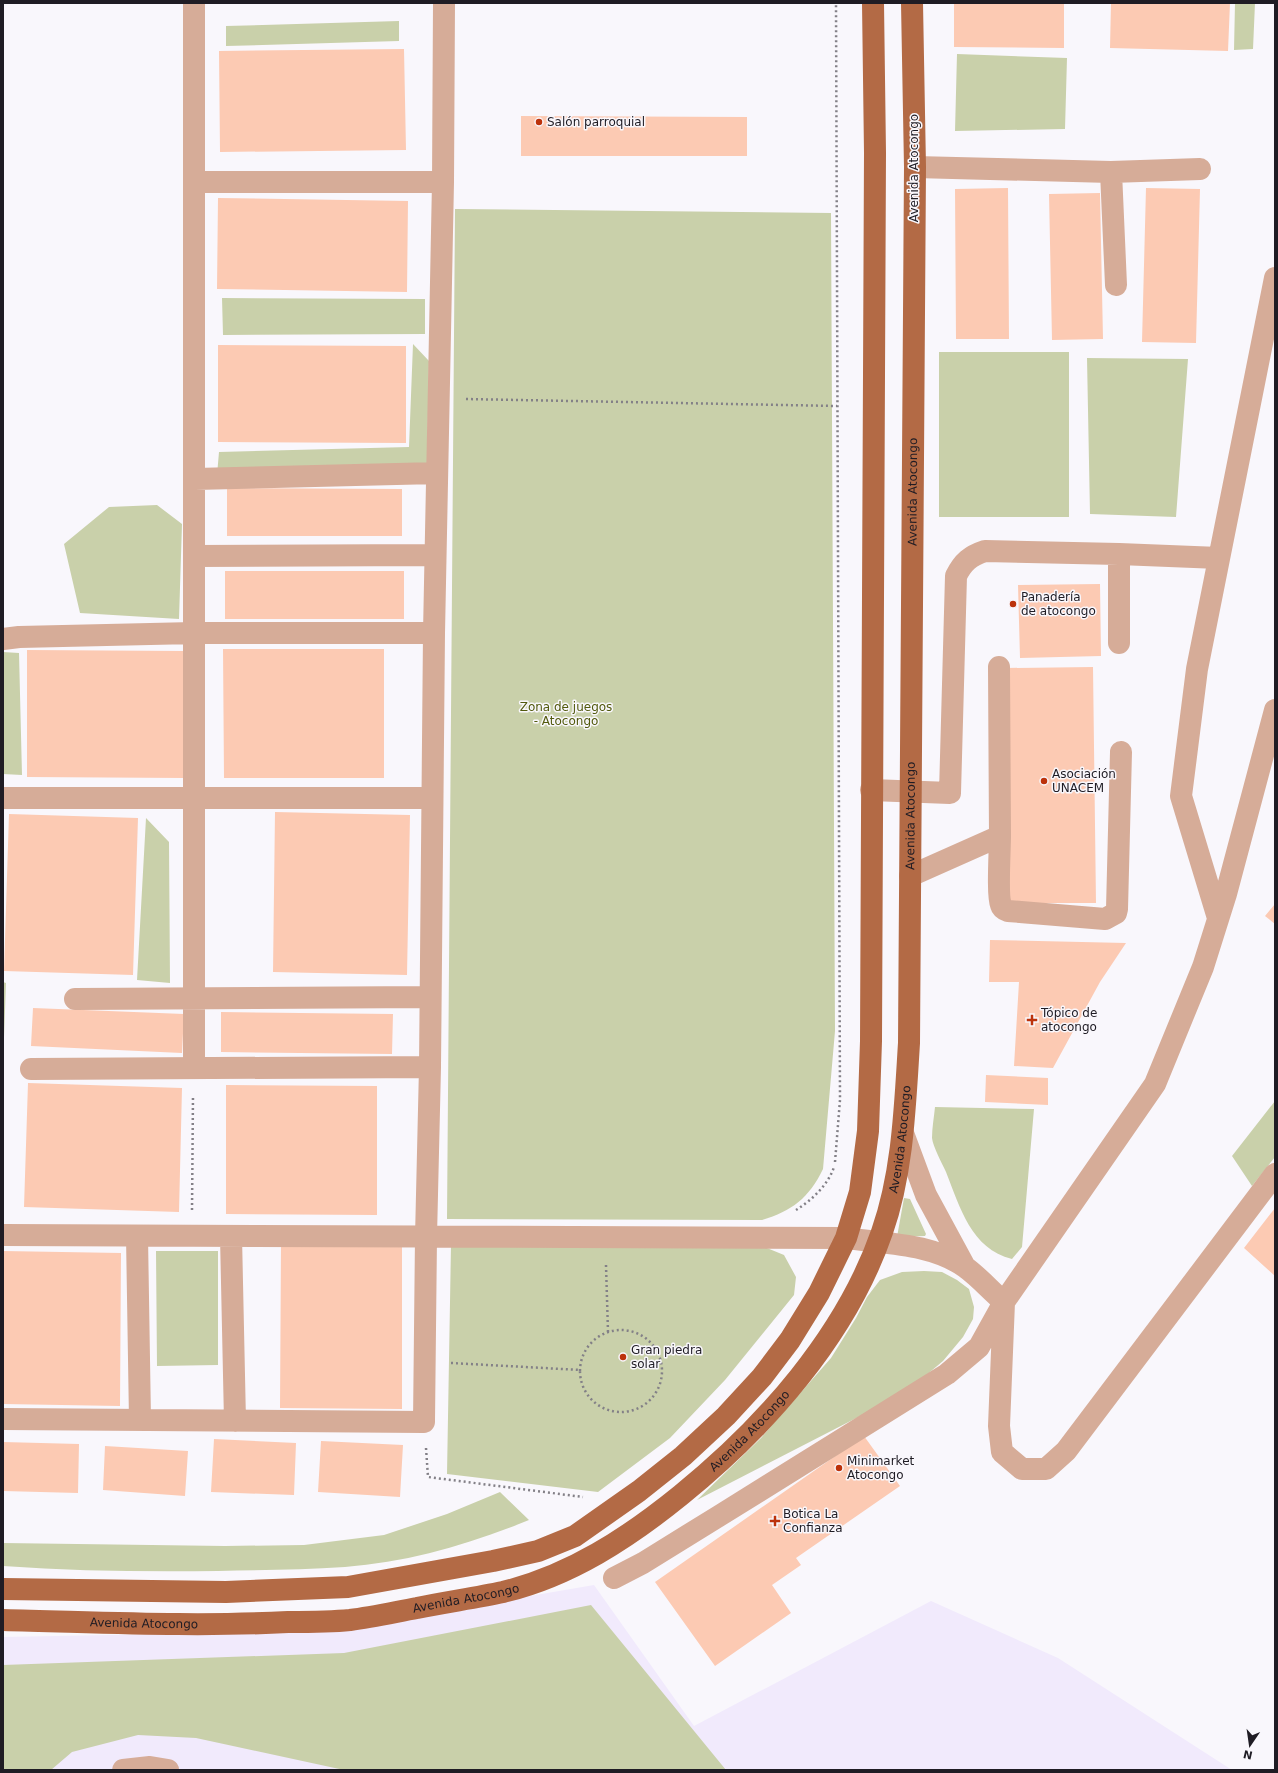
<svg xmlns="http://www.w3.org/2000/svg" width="1278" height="1773" font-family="'DejaVu Sans',sans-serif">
	<rect width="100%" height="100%" fill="#f9f7fc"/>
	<path fill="#f1eafc" d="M594,1585L694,1726L931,1601L1058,1658L1232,1770H3V1637L327,1631Z"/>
	<path fill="#c9d0aa" d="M1235,3H1255L1253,49L1234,50Z
		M399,21V41L226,46V26Z
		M957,54L1067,58L1065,129L955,131Z
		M455,209L831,213L835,1031L823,1169C809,1198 792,1211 762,1220L447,1219Z
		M222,298L425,299V334L223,335Z
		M413,344L429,361L427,465L217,475L219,452L409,447Z
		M939,352H1069V517H939Z
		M1087,358L1188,359L1176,517L1090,514Z
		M157,505L182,524L179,619L80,613L64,544L109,507Z
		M3,652L19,653L22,775L3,774Z
		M146,818L169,842L170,983L137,980Z
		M3,982L6,983L3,1065Z
		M1275,1101V1157L1252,1186L1232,1156Z
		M935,1107L1034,1109L1022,1247L1012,1259C971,1249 960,1207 946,1172C942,1163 933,1147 932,1138C932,1128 934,1117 935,1107Z
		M904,1198L910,1199L926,1234L925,1236L897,1237Z
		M451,1245L762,1246L784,1255L796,1277L794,1295L725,1380L670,1438L598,1492L447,1474Z
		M156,1251H218V1365L157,1366Z
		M924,1271L942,1272L957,1280L969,1289L974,1307L973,1319L963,1337L943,1361L905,1393L697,1500L761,1438L831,1358L856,1318L867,1297L880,1280L902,1272Z
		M500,1492L529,1520C470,1544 409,1562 345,1567C303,1570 260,1570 218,1571C146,1572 74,1571 3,1566V1543L225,1546L304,1545L384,1535L447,1514Z
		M591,1605L726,1770H344L196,1738L138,1735L72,1752L51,1770H3V1665L344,1653Z"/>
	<path fill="#fccab3" d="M954,3H1064V48L954,47Z
		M1111,3H1230L1228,51L1110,48Z
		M404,49L406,150L220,152L219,51Z
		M521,116L747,117V156H521Z
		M1008,188L1009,339H956L955,189Z
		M1146,188L1200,189L1196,343L1142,342Z
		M1100,193L1103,339L1052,340L1049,194Z
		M218,198L408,201L407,292L217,289Z
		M218,345L406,346V443L218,442Z
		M227,488L402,489V536H227Z
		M225,571H404V619H225Z
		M1100,584L1101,656L1020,658L1018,585Z
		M223,649H384V778H224Z
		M27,650L183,651V778L27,777Z
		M1093,667L1096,903H1008L1006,668Z
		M275,812L410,815L407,975L273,972Z
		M9,814L138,818L133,975L4,971Z
		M1275,904V924L1265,916Z
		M990,940L1126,943L1100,982L1053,1068L1014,1066L1019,982H989Z
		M33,1008L184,1014L182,1053L31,1046Z
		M221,1012L393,1014L392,1054L221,1052Z
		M986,1075L1048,1078V1105L985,1102Z
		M28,1083L182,1088L179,1212L24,1207Z
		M226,1085L377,1086V1215L226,1214Z
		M1275,1208V1276L1244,1248Z
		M281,1245H402V1409L280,1408Z
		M3,1251L121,1253L120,1406L3,1404Z
		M864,1436L900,1486L796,1558L801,1565L772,1585L791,1613L715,1666L655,1582Z
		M214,1439L296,1443L294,1495L211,1492Z
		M321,1441L403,1445L400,1497L318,1492Z
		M3,1442L79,1444L78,1493L3,1491Z
		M105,1446L188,1451L185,1496L103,1490Z"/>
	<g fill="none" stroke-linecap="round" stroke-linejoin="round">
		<path stroke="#838087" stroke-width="2.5" stroke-dasharray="2 3" stroke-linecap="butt" d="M466,399L837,406
			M835,1162L840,1100L836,3
			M192,1210L193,1095
			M796,1210C812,1200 828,1185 834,1167
			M606,1265L608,1332
			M580 1371a41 41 0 1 1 82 0a41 41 0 1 1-82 0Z
			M451,1363L581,1370
			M426,1448L428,1477L583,1497"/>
		<path stroke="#d6ac98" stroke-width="22" d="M915,167L1111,172L1200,169
			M1111,172L1116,285
			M195,182H443
			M195,479L437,473
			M1119,554L1219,558
			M194,556L435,555
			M3,639L19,637L194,633H434
			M871,790L950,793L956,576C963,562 970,556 985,551L1119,554V643
			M3,798H432
			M1000,836C1000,849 997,896 1001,905C1002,909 1005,910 1008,911L1105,919L1116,913L1117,909L1121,752
			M910,876L1000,836L999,667
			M1218,918L1181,796L1197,669L1275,278
			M75,999L430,997
			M194,1068V3
			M31,1069L430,1067
			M903,1133L926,1195L965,1267
			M3,1235L846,1238C885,1244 931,1243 965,1267C979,1277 991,1291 1004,1302L999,1426L1002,1452L1022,1469H1046L1066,1451L1275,1174
			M137,1236L140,1420
			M231,1236L235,1421
			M3,1419L424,1422L426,1237L430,1067L434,633L443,182L444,3
			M614,1578L643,1563L719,1516L947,1374L979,1347L1004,1302L1155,1084L1203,967L1226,894L1275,710
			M123,1770L150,1767L168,1770"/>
		<g stroke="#b36a45" stroke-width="22">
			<path d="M3,1589L226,1592L348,1587L493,1561L538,1551L575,1536L639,1491L683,1456L726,1416L762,1377L790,1340L819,1293L846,1238L860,1192L868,1131L871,1041L875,153L873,3"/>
			<path id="s1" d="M3,1620C98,1622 193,1627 288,1622C309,1622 330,1622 350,1620C373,1617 395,1612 417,1608C446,1602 475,1598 503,1592C570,1576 628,1538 681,1495C765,1427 846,1336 882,1232C903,1172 905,1106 909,1043L915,167L912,3"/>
		</g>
	</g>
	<g fill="#bc320b" stroke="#f9f7fc" stroke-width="1.5">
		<circle cx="539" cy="122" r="4"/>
		<circle cx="1013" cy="604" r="4"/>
		<circle cx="1044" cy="781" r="4"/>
		<path d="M1030 1014h4v4h4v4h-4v4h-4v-4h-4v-4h4z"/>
		<circle cx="623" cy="1357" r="4"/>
		<circle cx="839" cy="1468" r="4"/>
		<path d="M773 1515h4v4h4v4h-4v4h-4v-4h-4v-4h4z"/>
	</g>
	<g text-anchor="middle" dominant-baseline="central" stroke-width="3" stroke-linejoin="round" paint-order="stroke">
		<g font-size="12" fill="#1f1c24" stroke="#f9f7fc" text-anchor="start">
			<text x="547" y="122">Salón parroquial</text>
			<text x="1021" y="597">Panadería<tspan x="1021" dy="14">de atocongo</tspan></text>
			<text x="1052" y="774">Asociación<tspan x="1052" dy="14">UNACEM</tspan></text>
			<text x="1041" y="1013">Tópico de<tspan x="1041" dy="14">atocongo</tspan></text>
			<text x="631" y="1350">Gran piedra<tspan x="631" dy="14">solar</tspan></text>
			<text x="847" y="1461">Minimarket<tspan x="847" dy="14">Atocongo</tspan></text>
			<text x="783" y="1514">Botica La<tspan x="783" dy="14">Confianza</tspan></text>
		</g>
		<g font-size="12" fill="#1f1c24" stroke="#f9f7fc">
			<text transform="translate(914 168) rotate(-90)">Avenida Atocongo</text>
			<text stroke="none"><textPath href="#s1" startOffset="1785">Avenida Atocongo</textPath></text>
			<text stroke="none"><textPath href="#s1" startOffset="1461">Avenida Atocongo</textPath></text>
			<text stroke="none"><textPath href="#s1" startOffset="1137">Avenida Atocongo</textPath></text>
			<text stroke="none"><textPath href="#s1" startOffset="801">Avenida Atocongo</textPath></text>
			<text stroke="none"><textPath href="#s1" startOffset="465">Avenida Atocongo</textPath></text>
			<text stroke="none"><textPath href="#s1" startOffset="141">Avenida Atocongo</textPath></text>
		</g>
		<g font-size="12" fill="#525a0d" stroke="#f9f7fc">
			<text x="566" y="707">Zona de juegos<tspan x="566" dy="14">- Atocongo</tspan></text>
		</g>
	</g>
	<rect width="1278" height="1773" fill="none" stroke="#1f1c24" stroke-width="8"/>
	<g transform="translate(1250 1745) rotate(193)" stroke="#f9f7fc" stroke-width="3" paint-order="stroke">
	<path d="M0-3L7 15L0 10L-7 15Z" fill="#1f1c24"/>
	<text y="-6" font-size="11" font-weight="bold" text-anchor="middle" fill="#1f1c24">N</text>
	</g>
</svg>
